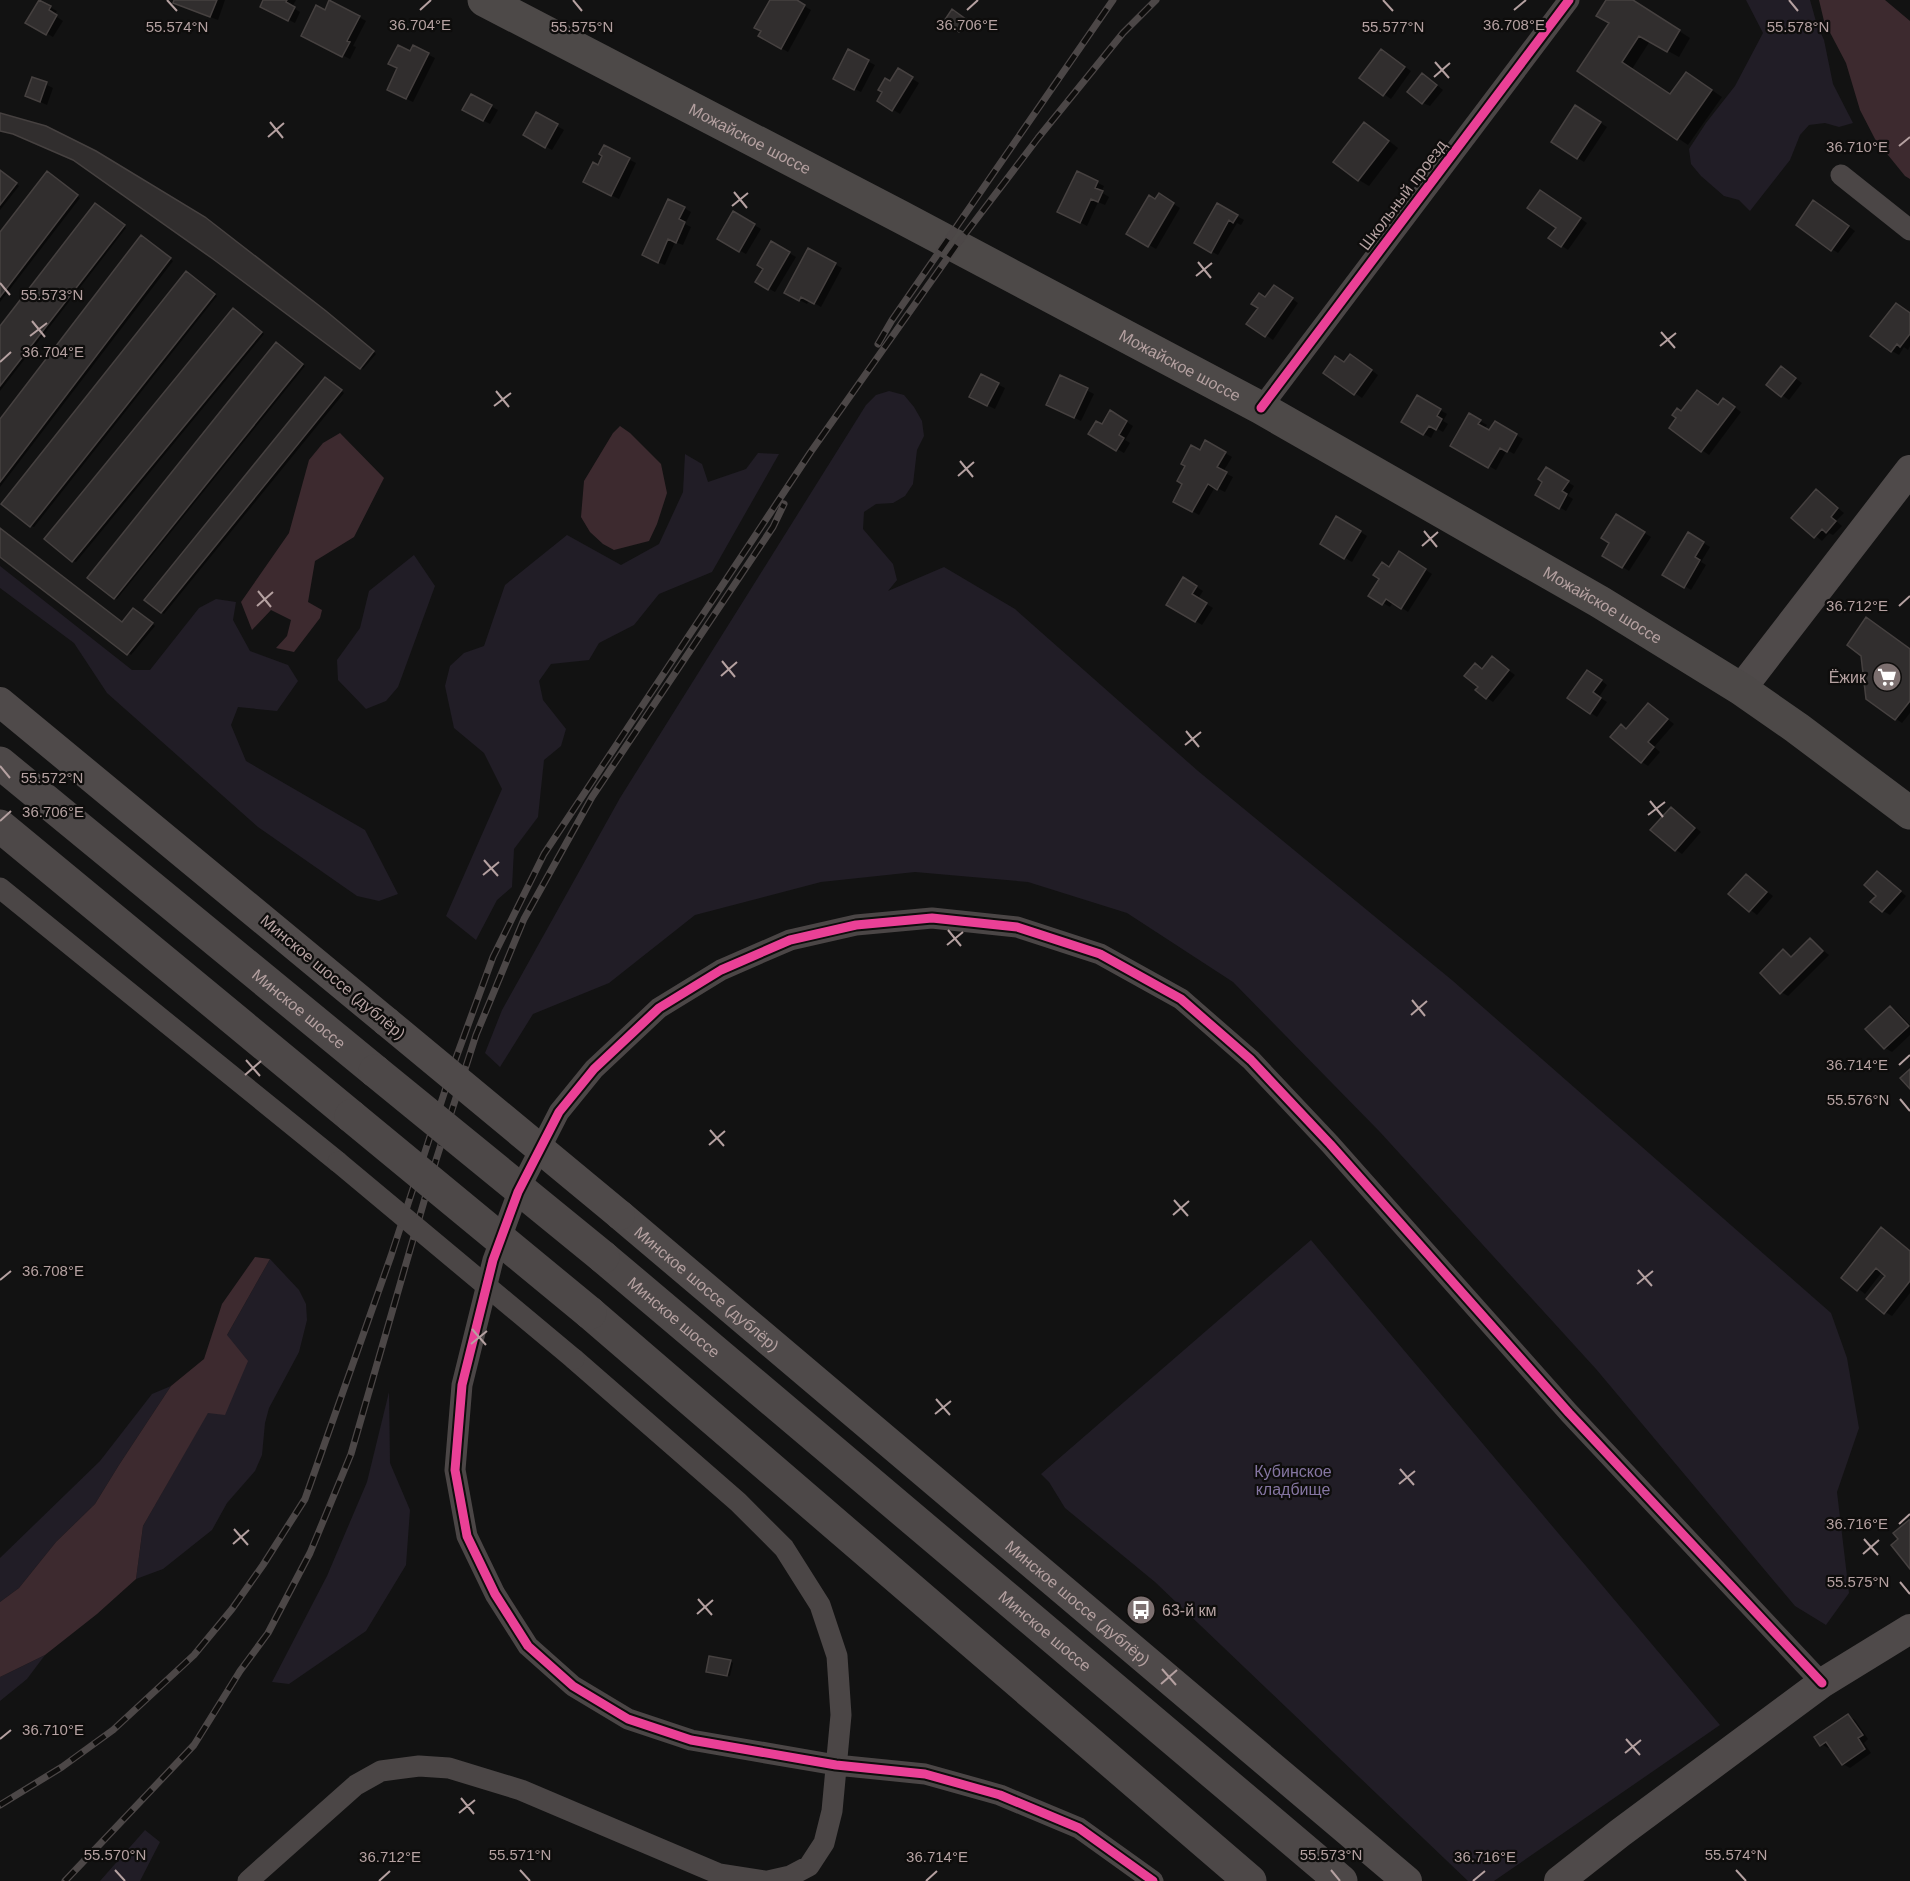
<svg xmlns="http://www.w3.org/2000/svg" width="1910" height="1881" font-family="Arial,sans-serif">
	<rect width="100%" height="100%" fill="#121212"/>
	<path fill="#211d26" d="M1746,0H1810L1817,25L1824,40L1833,84L1853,123L1839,127L1825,123L1809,125L1800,135L1790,160L1750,211L1739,200L1724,196L1701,176L1691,164L1689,149L1706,123L1735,86L1763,33Z
		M889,391L904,395L914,407L922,421L924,436L917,450L913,484L905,496L893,503L876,504L864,512L863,529L893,564L897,580L888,591L944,567L1015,609L1198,771L1453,981L1831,1313L1847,1358L1859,1428L1837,1492L1849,1593L1826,1625L1795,1606L1596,1369L1380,1132L1233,982L1127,913L1028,882L915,872L821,882L695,915L609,983L533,1014L500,1067L485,1053L502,1010L620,798L866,405L876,395Z
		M758,453L779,454L712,572L659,594L634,625L599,643L589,660L551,664L539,681L543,700L566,729L561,746L544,760L538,817L514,849L512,887L497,900L476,940L446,916L502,789L484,753L454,728L445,686L450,666L464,653L484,646L505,585L567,535L621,565L659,544L683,492L685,454L702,464L708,482L746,469Z
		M414,555L435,586L398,687L386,701L366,709L338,680L337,660L360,628L369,591Z
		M0,566L132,670H150L199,608L216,599L236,602L233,620L250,651L288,665L298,681L277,711L238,707L231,725L246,761L365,830L398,894L379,901L357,896L258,827L107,693L74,643L0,588Z
		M1311,1240L1720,1725L1494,1881H1468L1155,1582L1065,1508L1049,1482L1041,1474Z
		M270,1259L299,1290L306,1304L307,1320L299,1352L269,1408L265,1423L262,1455L255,1471L227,1503L212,1530L163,1569L136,1579L143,1526L208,1412L227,1335Z
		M171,1386L119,1465L95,1504L56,1542L19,1588L0,1602V1558L100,1461L152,1394Z
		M389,1392L390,1463L410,1510L406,1565L366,1631L289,1684L272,1682L327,1576L367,1482Z
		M45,1655L27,1679L0,1701V1677Z
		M145,1830L160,1842L140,1881H100Z"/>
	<path fill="#3d2a2f" d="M1819,0H1885L1910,21V179L1905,176L1875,139L1860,110L1846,63L1824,21Z
		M620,426L630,433L661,464L667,493L657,524L649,541L614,550L603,544L590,532L581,517L584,481L613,433Z
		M340,433L384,478L354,537L315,561L308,602L322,610L320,618L294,652L276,648L287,636L291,620L271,610L252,630L241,602L289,533L309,460L323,443Z
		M255,1257L270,1259L227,1335L248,1361L225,1415L208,1413L143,1526L136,1579L97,1614L45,1655L0,1677V1602L19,1588L56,1542L95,1504L119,1465L171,1386L204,1359L222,1304Z"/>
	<path fill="#0007" d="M176,0H225L218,20L181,6L175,2Z
		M265,0H296L292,7L300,12L295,23L268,10Z
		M771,0H794L811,10L788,52L760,36Z
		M1608,0H1631L1690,38L1679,57L1650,41L1632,69L1671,95L1697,80L1722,97L1688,145L1579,71L1611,23Z
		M40,2L57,11L54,15L63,21L53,37L27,22Z
		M952,11L969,23L963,32L946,21Z
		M325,12L359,17L366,21L353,46L356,47L350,59L309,39Z
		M413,47L435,58L413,102L395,93Z
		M848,51L875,65L861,92L841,82Z
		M1388,55L1411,71L1391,99L1361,78Z
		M898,70L919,83L900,114L879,101Z
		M33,78L53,88L47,105L27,96Z
		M1429,79L1443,90L1430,106L1423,103Z
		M472,96L498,110L490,124L464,110Z
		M1582,111L1607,127L1584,162L1553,142Z
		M0,114L329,315L376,354L363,369L360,367L214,258L75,160L18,135L0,131Z
		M536,114L564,130L552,150L525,135Z
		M1375,130L1398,148L1369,186L1359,180Z
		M604,147L636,163L619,199L591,185L604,155Z
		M0,171L19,186L0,210Z
		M1078,173L1104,186L1101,192L1109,197L1105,205L1098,202L1087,226L1066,215Z
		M50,175L80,198L0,302V235Z
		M1159,195L1180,208L1156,249L1128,233Z
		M1547,196L1587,223L1568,250L1550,238L1558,227Z
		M1218,205L1244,220L1241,225L1237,223L1218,255L1196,243Z
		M99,206L126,228L0,391V329Z
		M1820,206L1855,231L1838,253L1832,249Z
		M684,208L691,212L685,224L691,227L683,245L675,242L665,265L650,259Z
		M734,213L761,229L746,254L719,239Z
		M144,239L173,261L0,487V421Z
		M771,243L796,257L775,292L757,282L765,268Z
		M808,250L842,268L821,307L809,300L807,304L786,293Z
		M189,275L217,296L34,527L31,526Z
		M1281,291L1298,303L1273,340L1249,324L1266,299Z
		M237,312L264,334L76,562L73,561L46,538Z
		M1910,314V346L1908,350L1904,347L1899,355L1892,351Z
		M279,346L305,366L117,599L114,598Z
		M1357,360L1378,375L1362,398L1325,373Z
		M1781,368L1802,383L1789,400L1768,385Z
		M981,376L1005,388L995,409L977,400Z
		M1061,377L1094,394L1081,421L1054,408Z
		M329,381L344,393L164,614L161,612Z
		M1418,397L1447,414L1443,421L1448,424L1443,432L1436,428L1431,438L1403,422Z
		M1730,404L1741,412L1709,455L1671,428L1682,413Z
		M1111,412L1133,426L1125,440L1130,443L1124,453L1090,433L1102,426Z
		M1469,415L1487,425L1484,429L1490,432L1495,423L1523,439L1514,454L1507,450L1496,470L1452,446Z
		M1206,442L1232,457L1223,472L1233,477L1225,492L1215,487L1199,515L1175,501L1185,484L1187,466L1200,452Z
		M1546,469L1574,486L1568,496L1573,499L1566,511L1537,494L1544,481Z
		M1817,491L1844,513L1836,521L1842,526L1833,535L1829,533L1822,541L1793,518Z
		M1616,516L1651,537L1629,571L1604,555L1612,543Z
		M1337,518L1367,536L1352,562L1322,544Z
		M0,531L122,624L136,611L155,626L131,655L128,653L0,555Z
		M1689,534L1710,547L1701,562L1706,565L1691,590L1665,574Z
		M1399,553L1432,574L1408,612L1393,602L1390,607L1370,595Z
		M1184,579L1203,591L1198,599L1213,608L1202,625L1168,604Z
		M1910,650V713L1902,723L1867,698Z
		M1492,658L1515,675L1493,702L1487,698Z
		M1594,675L1607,685L1599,697L1607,702L1597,717L1591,713Z
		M1649,705L1674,724L1654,747L1660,752L1648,766L1642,762L1627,730Z
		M1678,813L1701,832L1682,854L1676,850Z
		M1878,873L1906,896L1890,915L1883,911L1878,896Z
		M1746,876L1773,896L1757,915L1730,894Z
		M1810,940L1829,955L1788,996L1781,992L1783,951L1793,957Z
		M1890,1007L1897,1011L1910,1025V1035L1892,1052L1885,1048L1868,1029Z
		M1889,1233L1910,1251V1293L1892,1316L1885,1312L1887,1275L1882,1272L1865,1294L1843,1277Z
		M730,1661L733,1663L730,1676L711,1673Z
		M1848,1716L1855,1720L1868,1739L1864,1743L1871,1753L1850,1768L1843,1764L1831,1747L1828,1748L1821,1744Z"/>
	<path fill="#312e2e" stroke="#464140" stroke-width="1.5" d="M39,0L51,6L49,10L57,15L46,35L25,23Z
		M174,0H217L210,17L173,3Z
		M263,0H287L286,2L295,7L288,21L260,7Z
		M329,0L360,16L347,41L350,42L342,57L301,36L316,5L325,10Z
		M770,0H797L805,5L781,49L758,36L761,31L754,28Z
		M1606,0H1633L1680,30L1667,52L1639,36L1622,62L1670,94L1686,72L1712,90L1677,140L1577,71L1609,23L1596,16Z
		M952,9L967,20L959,32L944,21Z
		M398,45L410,51L413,45L429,53L406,99L387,90L397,68L388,64Z
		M848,49L869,60L854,90L833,79Z
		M1381,49L1405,67L1383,96L1359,78Z
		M898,68L913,77L892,111L877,101L882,92L878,90L885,78L890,81Z
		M1422,73L1437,85L1422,104L1407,92Z
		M32,77L47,82L40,102L25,96Z
		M471,94L492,105L483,121L462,110Z
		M1575,105L1601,122L1577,159L1551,142Z
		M536,112L558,124L545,148L523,135Z
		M0,113L46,126L96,151L205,217L326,311L374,351L360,369L213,259L73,160L13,134L0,131Z
		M1364,122L1389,141L1358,181L1333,162Z
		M604,145L630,158L611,196L583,182L593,162L598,165L602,156L599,154Z
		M0,170L17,183L0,205Z
		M47,171L78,195L0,297V232Z
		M1077,171L1098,181L1095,188L1103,191L1098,202L1091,199L1080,223L1057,212Z
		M1540,190L1581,218L1561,247L1548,238L1556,228L1527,208Z
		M1159,193L1174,203L1148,247L1126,234L1149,195L1155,199Z
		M668,199L685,207L679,219L685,222L676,243L668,239L658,263L642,255Z
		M1813,200L1849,226L1831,251L1796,225Z
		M95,203L125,225L0,386V326Z
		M1217,203L1238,215L1233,223L1229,220L1211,253L1194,243Z
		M733,211L755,224L739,252L717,239Z
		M141,235L171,258L0,482V419Z
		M771,241L790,252L768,290L755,282L763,269L757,265Z
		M808,248L836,263L814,304L801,297L799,301L784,293Z
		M186,271L215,294L30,527L1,504Z
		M1274,285L1293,298L1265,337L1246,324L1258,308L1251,304L1259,293L1265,297Z
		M1896,303L1910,313V334L1900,347L1897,344L1891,352L1870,336Z
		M233,308L262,332L72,562L44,539Z
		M276,342L303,364L114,599L87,578Z
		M1350,354L1372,370L1354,395L1323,373L1335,356L1344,362Z
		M1781,366L1796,378L1781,397L1766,385Z
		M981,374L999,383L987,406L969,397Z
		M1060,375L1088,388L1074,418L1046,405Z
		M325,377L342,390L161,613L144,600Z
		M1697,390L1718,405L1723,398L1735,407L1701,452L1669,428L1676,418L1672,415L1677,408L1681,411Z
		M1417,395L1441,409L1437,416L1442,419L1436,430L1429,426L1423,435L1401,422Z
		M1110,410L1127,421L1119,435L1124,438L1116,451L1088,434L1096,421L1102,424Z
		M1469,413L1481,420L1478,424L1489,430L1495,421L1517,434L1507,452L1500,448L1488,468L1450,446Z
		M1205,440L1226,452L1217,467L1227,472L1217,490L1208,484L1192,512L1173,502L1182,484L1177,481L1185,466L1181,464L1191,445L1200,450Z
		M1546,467L1569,481L1562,491L1567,494L1559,509L1535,495L1542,482L1538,479Z
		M1816,489L1838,508L1831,517L1836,521L1826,533L1822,529L1814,538L1791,518Z
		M1616,514L1645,532L1622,568L1602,556L1609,543L1601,538Z
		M1336,516L1361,531L1344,559L1320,544Z
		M0,528L122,622L133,608L153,623L127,655L0,557Z
		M1688,532L1704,542L1695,557L1700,560L1684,588L1662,575Z
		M1399,551L1426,569L1401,609L1386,599L1382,605L1368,596L1379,579L1373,575L1382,562L1389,567Z
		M1183,577L1197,586L1192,594L1207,603L1195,622L1166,605Z
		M1866,617L1910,649V701L1895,720L1866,699L1861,656L1847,645Z
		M1492,656L1509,670L1486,699L1475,690L1478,687L1464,676L1475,663L1482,669Z
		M1587,670L1602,680L1593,692L1601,698L1590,714L1567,698Z
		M1648,703L1668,719L1648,742L1654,747L1641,763L1610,737L1621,724L1626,729Z
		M1671,807L1695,828L1675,851L1650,830Z
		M1877,871L1901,891L1882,912L1870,902L1876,896L1864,885Z
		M1746,874L1767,892L1749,912L1728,894Z
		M1810,938L1823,951L1780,994L1760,973L1783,949L1791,957Z
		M1890,1006L1909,1026L1884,1049L1865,1029Z
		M1910,1069V1089L1900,1078Z
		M1881,1227L1910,1251V1281L1884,1314L1866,1299L1885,1276L1876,1268L1857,1291L1841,1278Z
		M1909,1520H1910V1569L1891,1545L1898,1539L1893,1533Z
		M709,1656L731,1660L727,1676L706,1672Z
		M1848,1714L1863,1735L1858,1738L1865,1749L1842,1765L1826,1742L1820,1746L1814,1737Z"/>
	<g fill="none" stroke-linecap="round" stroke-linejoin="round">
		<path stroke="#4b4646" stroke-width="21" d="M1841,175L1910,230
			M1261,408L1569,0
			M0,888L338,1162
			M574,1359L738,1502L784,1548L820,1605L837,1656L841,1715L832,1811L824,1843L809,1866L790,1876L768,1881
			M248,1881L356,1785L381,1771L419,1766L449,1768L521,1790L719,1874L764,1881
			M1153,1881L1079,1828L1000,1795L925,1774L836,1765L691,1740L628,1719L573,1686L528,1646L495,1594L467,1536L455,1470L462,1385L493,1260L518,1192L559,1112L594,1069L659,1008L721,970L790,940L856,925L932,918L1017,927L1100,954L1181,999L1251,1060L1330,1144L1569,1413L1822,1683"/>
		<g stroke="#4f4a4a" stroke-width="30">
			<path d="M1741,689L1910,470"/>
			<path d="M0,702L387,1022"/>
			<path id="s1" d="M620,1215L1407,1881"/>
			<path d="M1559,1881L1620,1833L1822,1683L1910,1629"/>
		</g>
		<path stroke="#4d4948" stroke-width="33" id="s2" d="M484,0L899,216L1261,408L1600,602L1741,689L1797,728L1910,813"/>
		<g stroke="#4d4848" stroke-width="33">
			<path id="s3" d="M0,763L375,1071"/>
			<path d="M0,826L351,1116"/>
			<path id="s4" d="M603,1257L1341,1881"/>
			<path d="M590,1313L1250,1881"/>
		</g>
		<g stroke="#4c4747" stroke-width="7">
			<path id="rail" d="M878,344L892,320L1113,0
				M0,1805L62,1767L113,1730L194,1655L232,1609L263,1565L305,1499L391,1256L453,1066L493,957L544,854L810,453L956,246L1038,138L1123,33L1156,0
				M65,1881L194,1745L240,1671L268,1633L310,1553L351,1454L436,1160L476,1035L524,919L592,797L773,527L784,504"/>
		</g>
		<use href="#rail" stroke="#0e0d0c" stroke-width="4.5" stroke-dasharray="14" stroke-linecap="butt"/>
		<path stroke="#4b4646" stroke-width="21" d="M338,1162L574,1359"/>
		<path stroke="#4f4a4a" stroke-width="30" d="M387,1022L620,1215"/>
		<path stroke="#4d4848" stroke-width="33" d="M375,1071L603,1257
			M351,1116L590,1313"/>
		<g stroke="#0e0d0c" stroke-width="13">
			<path id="cycleway" d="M1261,408L1569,0
				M1153,1881L1079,1828L1000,1795L925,1774L836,1765L691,1740L628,1719L573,1686L528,1646L495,1594L467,1536L455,1470L462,1385L493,1260L518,1192L559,1112L594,1069L659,1008L721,970L790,940L856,925L932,918L1017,927L1100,954L1181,999L1251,1060L1330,1144L1569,1413L1822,1683"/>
		</g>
		<use href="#cycleway" stroke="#ea4096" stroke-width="9"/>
	</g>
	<path fill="none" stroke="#b5a1a1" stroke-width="2" d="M167,0L177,11M573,0L582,11M1383,0L1393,11M1789,0L1798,11M420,10L431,0M967,10L978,0M1514,10L1526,0M1435,62L1449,78M1434,77L1450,63M270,122L283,138M268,137L284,123M1899,146L1910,137M734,192L747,208M732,206L748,193M1198,262L1211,278M1196,276L1212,263M0,283L10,295M32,321L45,337M1661,332L1675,348M30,336L47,323M1660,346L1676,333M0,362L11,352M496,391L509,407M494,406L511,393M960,461L973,477M958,476L974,462M1424,531L1437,547M1422,546L1438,532M258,591L271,607M257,606L273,592M1899,606L1910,596M722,661L735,677M721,676L737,662M1186,731L1199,747M1185,745L1201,732M0,766L10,778M1650,801L1663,817M1648,815L1665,802M0,821L11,811M484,860L498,876M483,875L499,862M948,930L961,946M947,945L963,932M1412,1000L1425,1016M1411,1015L1427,1001M246,1060L260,1076M1899,1065L1910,1055M245,1075L261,1061M1900,1099L1910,1111M710,1130L724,1146M709,1145L725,1131M1174,1200L1188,1216M1173,1215L1189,1201M1638,1270L1652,1286M0,1280L11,1271M1637,1284L1653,1271M472,1329L486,1345M471,1344L487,1331M936,1399L950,1415M935,1414L951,1401M1400,1469L1414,1485M1399,1484L1415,1471M1899,1524L1910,1514M234,1529L248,1545M1864,1539L1878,1555M233,1544L249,1530M1863,1554L1879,1540M1900,1582L1910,1594M698,1599L712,1615M697,1614L713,1600M1162,1669L1176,1685M1161,1684L1177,1670M0,1739L11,1730M1626,1739L1640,1755M1625,1753L1641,1740M461,1798L474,1814M459,1813L475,1800M115,1870L125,1881M520,1870L530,1881M1331,1870L1340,1881M1736,1870L1746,1881M379,1881L390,1871M926,1881L937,1871M1473,1881L1485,1871"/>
	<defs>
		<g id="supermarket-disc" transform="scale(1.5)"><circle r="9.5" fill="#7c6f6f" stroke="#0e0d0c"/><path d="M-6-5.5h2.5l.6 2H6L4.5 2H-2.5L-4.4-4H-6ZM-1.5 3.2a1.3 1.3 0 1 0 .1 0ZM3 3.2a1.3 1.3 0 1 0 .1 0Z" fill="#fff"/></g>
		<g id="bus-disc" transform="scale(1.5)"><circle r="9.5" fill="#7c6f6f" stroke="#0e0d0c"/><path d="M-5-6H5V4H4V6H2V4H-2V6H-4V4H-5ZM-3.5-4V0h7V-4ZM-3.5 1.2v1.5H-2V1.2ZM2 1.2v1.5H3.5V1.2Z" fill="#fff"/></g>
	</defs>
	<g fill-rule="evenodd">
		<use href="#supermarket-disc" x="1887" y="677"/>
		<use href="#bus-disc" x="1141" y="1610"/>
	</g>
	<g text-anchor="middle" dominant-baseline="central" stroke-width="4.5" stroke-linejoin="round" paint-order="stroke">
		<g font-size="16" fill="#b5a1a1" stroke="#0e0d0c">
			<text stroke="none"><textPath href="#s2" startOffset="300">Можайское шоссе</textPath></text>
			<text transform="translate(1403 195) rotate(-53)">Школьный проезд</text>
			<text stroke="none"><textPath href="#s2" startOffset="786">Можайское шоссе</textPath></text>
			<text stroke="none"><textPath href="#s2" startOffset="1272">Можайское шоссе</textPath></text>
			<text transform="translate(333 977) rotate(40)">Минское шоссе (дублёр)</text>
			<text stroke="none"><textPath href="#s3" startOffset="387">Минское шоссе</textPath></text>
			<text stroke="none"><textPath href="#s1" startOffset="114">Минское шоссе (дублёр)</textPath></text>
			<text stroke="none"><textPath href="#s4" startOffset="93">Минское шоссе</textPath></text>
			<text stroke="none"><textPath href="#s1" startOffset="600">Минское шоссе (дублёр)</textPath></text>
			<text stroke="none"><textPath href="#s4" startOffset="579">Минское шоссе</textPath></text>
		</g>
		<g font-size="16" fill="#b5a1a1" stroke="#0e0d0c" text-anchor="end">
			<text x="1866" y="677">Ёжик</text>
			<text x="1162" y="1610" text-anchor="start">63-й км</text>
		</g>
		<g font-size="16" fill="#8576a2" stroke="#0e0d0c">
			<text x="1293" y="1471">Кубинское<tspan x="1293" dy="18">кладбище</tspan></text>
		</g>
	</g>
	<g font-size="15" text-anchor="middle" fill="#b5a1a1" stroke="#0e0d0c" stroke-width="4.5" stroke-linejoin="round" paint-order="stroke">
		<text x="420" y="30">36.704°E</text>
		<text x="967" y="30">36.706°E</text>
		<text x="1514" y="30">36.708°E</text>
		<text x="177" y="32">55.574°N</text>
		<text x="582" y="32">55.575°N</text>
		<text x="1393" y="32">55.577°N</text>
		<text x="1798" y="32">55.578°N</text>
		<text x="1857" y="152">36.710°E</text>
		<text x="52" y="300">55.573°N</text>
		<text x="53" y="357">36.704°E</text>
		<text x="1857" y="611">36.712°E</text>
		<text x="52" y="783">55.572°N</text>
		<text x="53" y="817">36.706°E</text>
		<text x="1857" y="1070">36.714°E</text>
		<text x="1858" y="1105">55.576°N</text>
		<text x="53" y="1276">36.708°E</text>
		<text x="1857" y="1529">36.716°E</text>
		<text x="1858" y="1587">55.575°N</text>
		<text x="53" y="1735">36.710°E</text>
		<text x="115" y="1860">55.570°N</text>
		<text x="520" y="1860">55.571°N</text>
		<text x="1331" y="1860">55.573°N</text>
		<text x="1736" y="1860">55.574°N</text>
		<text x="390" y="1862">36.712°E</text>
		<text x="937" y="1862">36.714°E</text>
		<text x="1485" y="1862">36.716°E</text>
	</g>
</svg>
